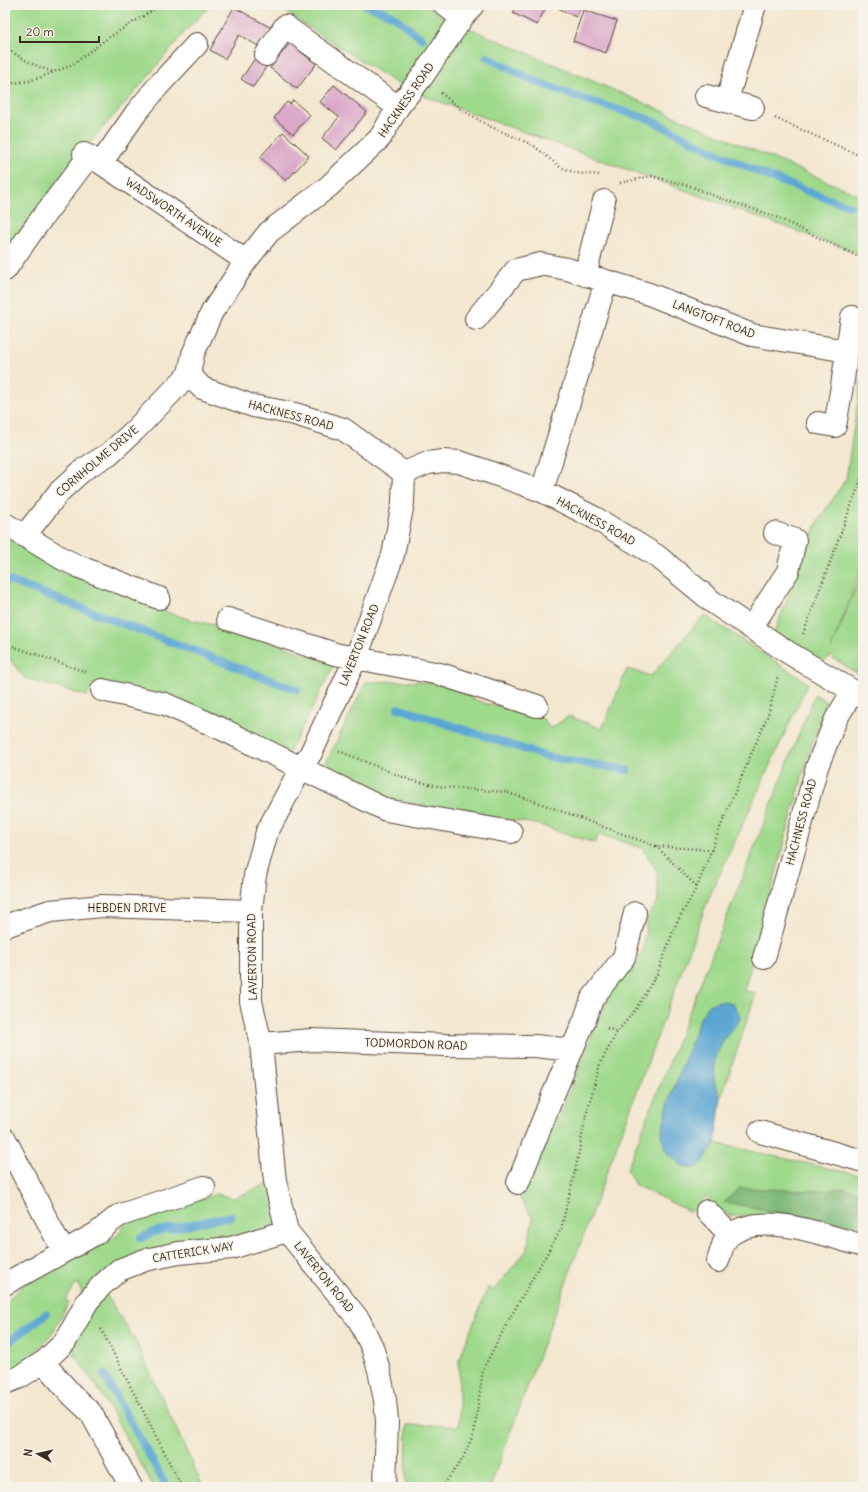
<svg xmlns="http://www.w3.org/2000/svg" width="868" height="1492" font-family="Delius,sans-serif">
	<rect width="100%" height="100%" fill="#f7f3e8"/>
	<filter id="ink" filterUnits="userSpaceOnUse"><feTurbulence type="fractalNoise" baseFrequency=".025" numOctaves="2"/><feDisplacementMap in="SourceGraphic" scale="8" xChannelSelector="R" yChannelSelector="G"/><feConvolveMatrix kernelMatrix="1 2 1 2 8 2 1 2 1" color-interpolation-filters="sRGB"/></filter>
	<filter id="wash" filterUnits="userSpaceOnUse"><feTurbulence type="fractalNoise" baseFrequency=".012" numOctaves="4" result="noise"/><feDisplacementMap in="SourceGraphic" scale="16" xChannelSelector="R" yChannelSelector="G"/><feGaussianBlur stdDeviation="0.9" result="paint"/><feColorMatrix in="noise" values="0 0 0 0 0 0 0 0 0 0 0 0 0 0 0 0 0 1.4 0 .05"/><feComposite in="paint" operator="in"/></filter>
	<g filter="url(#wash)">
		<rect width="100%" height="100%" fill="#f3e7d0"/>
		<path fill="#9fd98c" stroke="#6d8255" d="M5,5H211L189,27L135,92L69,166L9,246L5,249Z
			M277,5H427L441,16L863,197V255L405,89L302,23Z
			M863,367V564L831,649L863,571V677L830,656L815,669L771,641L818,521L846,479Z
			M5,537L62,572L155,608L191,620L223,627L286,647L334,665L312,709L288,754L95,683L87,696L24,678L5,653Z
			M704,615L808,683L709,897L490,1487H406L407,1425L459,1426V1360L488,1287L493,1291L527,1250L533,1218L520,1199L553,1117L558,1119L610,992L643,951L647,918L658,901L657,871L642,848L599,834L595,843L536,824L392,800L324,767L366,682C395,682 426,678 454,689C464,693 474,700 484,703C500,708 530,709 543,719C546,722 548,726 550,729L569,716L602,729L627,669L651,676Z
			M815,694L826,702L806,763L744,991L756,993L721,1098L715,1143L863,1176V1228L792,1215L731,1216L721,1211L706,1197L691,1212L635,1185L627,1169Z
			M275,1181L287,1231L179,1253L101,1286L136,1342L203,1487H154L98,1388L65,1342L87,1302L77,1283L65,1300L69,1302L52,1334L32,1356L5,1375V1303L25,1284L68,1263L117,1236L128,1220L217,1194L234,1198Z"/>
		<path fill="#7fb978" stroke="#5d724b" d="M740,1188L817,1191L842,1188L863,1192V1228L724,1202Z"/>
		<path fill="#5ba6d3" stroke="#4b6878" d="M720,1001L733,1004L741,1018L724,1039L715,1059L714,1080L721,1098L715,1143L704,1161L696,1168L683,1166L668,1154L661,1136L668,1104L701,1016L710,1004Z"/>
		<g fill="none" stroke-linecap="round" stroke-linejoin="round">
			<path stroke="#5ba6d3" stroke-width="8" d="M366,5L392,15L422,39
				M487,57L530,79L574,96L651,120L710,150L772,178L831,200L850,206
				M5,579L297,690
				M398,708L548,757L627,770
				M141,1238L154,1232L231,1216
				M5,1345L46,1314
				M104,1375L167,1487"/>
		</g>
		<g id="blocks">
			<path fill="#daa9c9" d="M517,5H547L537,25L513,13Z
				M552,5H582L576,17Z
				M234,7L271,28L260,47L239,35L225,59L210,50Z
				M583,10L617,21L606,53L573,41Z
				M290,43L316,64L297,89L270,68Z
				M256,57L268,64L253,87L241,79Z
				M334,85L367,112L336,150L322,138L339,117L320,102Z
				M293,100L310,115L293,134L274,118L287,102L290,104Z
				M283,132L309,156L286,181L260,157Z"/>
		</g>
	</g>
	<g filter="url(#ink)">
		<use href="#blocks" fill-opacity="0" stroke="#574639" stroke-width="1"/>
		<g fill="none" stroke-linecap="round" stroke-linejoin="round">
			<g stroke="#574639" stroke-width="24">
				<path id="minor" d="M445,5L462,18
					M473,5L462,18L422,77L398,107L380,138L328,187L269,232L246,261L212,312L193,354L189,374L202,388L253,406L295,414L343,429L404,473L428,463L443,461L459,462L489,472L542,491L595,518L657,556L714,603L789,653L863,697
					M266,55L285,26L398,107
					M706,96L753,108
					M727,100L755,5
					M84,154L101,163L246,261
					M101,163L136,113L158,86L197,44
					M5,270L36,226L89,156
					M585,275L604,201
					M476,319L516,270L541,264L567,269L606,281
					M818,423L835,426L842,386L852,317
					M542,491L606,281L649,294L752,335L847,351
					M5,524L63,559L80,567L159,598
					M25,535L59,492L84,469L109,454L135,430L189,374
					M228,619L335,654L440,674L537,706
					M751,628L788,571L795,540L775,533
					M102,690L165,704L224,730L386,810L511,832
					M5,926L50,911L102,906L251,911
					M764,958L817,767L836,719L853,691
					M261,1044L312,1040L446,1045L535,1046L572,1050
					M760,1132L863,1161
					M5,1139L63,1251
					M518,1183L553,1095L585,1019L592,999L624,957L635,913
					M707,1211L730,1235L724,1242L718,1261
					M730,1235C763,1210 827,1236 863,1246
					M5,1284L97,1233L118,1216L204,1187
					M43,1362L72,1395L91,1413L131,1487
					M5,1383L20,1377L45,1361L65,1342L87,1302L101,1286L119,1270L145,1260L179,1253L231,1248L287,1231
					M385,1487L387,1421L385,1400L379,1370L372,1347L359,1320L287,1231L275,1181L261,1044L251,1001V911L255,875L267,832L301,768L311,753L356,658L393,555L403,503L404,473"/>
			</g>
			<path stroke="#574639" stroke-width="2.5" stroke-dasharray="1 3" stroke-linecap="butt" d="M5,47C20,58 35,66 53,72
				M5,84L29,81L41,77L72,65L108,38L161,5
				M441,93L459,108L489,126L533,145L560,167L576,173L601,175
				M775,118L863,157
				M620,183L651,176L690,186L717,197L774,216L863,259
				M803,634L863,474
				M5,646H12L86,672
				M339,751L410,780L443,787L505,792L531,800L655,846L712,850
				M656,846L697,887
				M607,1028L617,1032
				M101,1329L182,1487
				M442,1487L463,1458L474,1433L483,1369L511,1316L561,1229L576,1167L585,1120L600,1064L617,1032L636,1009L657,974L676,924L697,887L726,813L768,715L778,676"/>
			<use href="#minor" stroke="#fff" stroke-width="22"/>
		</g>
	</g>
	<g text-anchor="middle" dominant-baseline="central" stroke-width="3" stroke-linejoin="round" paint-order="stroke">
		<g font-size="11" fill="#3b2a1e" stroke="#f7f3e8">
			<text transform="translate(406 100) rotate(-55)">HACKNESS ROAD</text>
			<text transform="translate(174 212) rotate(34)">WADSWORTH AVENUE</text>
			<text transform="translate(714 319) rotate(21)">LANGTOFT ROAD</text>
			<text transform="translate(291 415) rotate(15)">HACKNESS ROAD</text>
			<text transform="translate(97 461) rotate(-40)">CORNHOLME DRIVE</text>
			<text transform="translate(596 521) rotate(29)">HACKNESS ROAD</text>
			<text transform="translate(359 645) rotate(-68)">LAVERTON ROAD</text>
			<text transform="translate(801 822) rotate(-75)">HACHNESS ROAD</text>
			<text x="127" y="908">HEBDEN DRIVE</text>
			<text transform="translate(252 957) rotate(-91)">LAVERTON ROAD</text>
			<text transform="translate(416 1044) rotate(2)">TODMORDON ROAD</text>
			<text transform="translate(193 1252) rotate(-9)">CATTERICK WAY</text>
			<text transform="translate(324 1277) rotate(51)">LAVERTON ROAD</text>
		</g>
	</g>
	<rect width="868" height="1492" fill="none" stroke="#f7f3e8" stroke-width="20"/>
	<g transform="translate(38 1454) rotate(278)" stroke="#f7f3e8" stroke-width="3" paint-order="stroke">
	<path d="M0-3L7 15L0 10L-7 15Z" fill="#3b2a1e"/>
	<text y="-6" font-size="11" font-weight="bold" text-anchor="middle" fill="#3b2a1e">N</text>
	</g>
	<path d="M20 36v6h79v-6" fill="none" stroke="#3b2a1e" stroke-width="2"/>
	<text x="26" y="36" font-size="12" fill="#3b2a1e" stroke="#f7f3e8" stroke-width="3" paint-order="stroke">20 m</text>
</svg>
